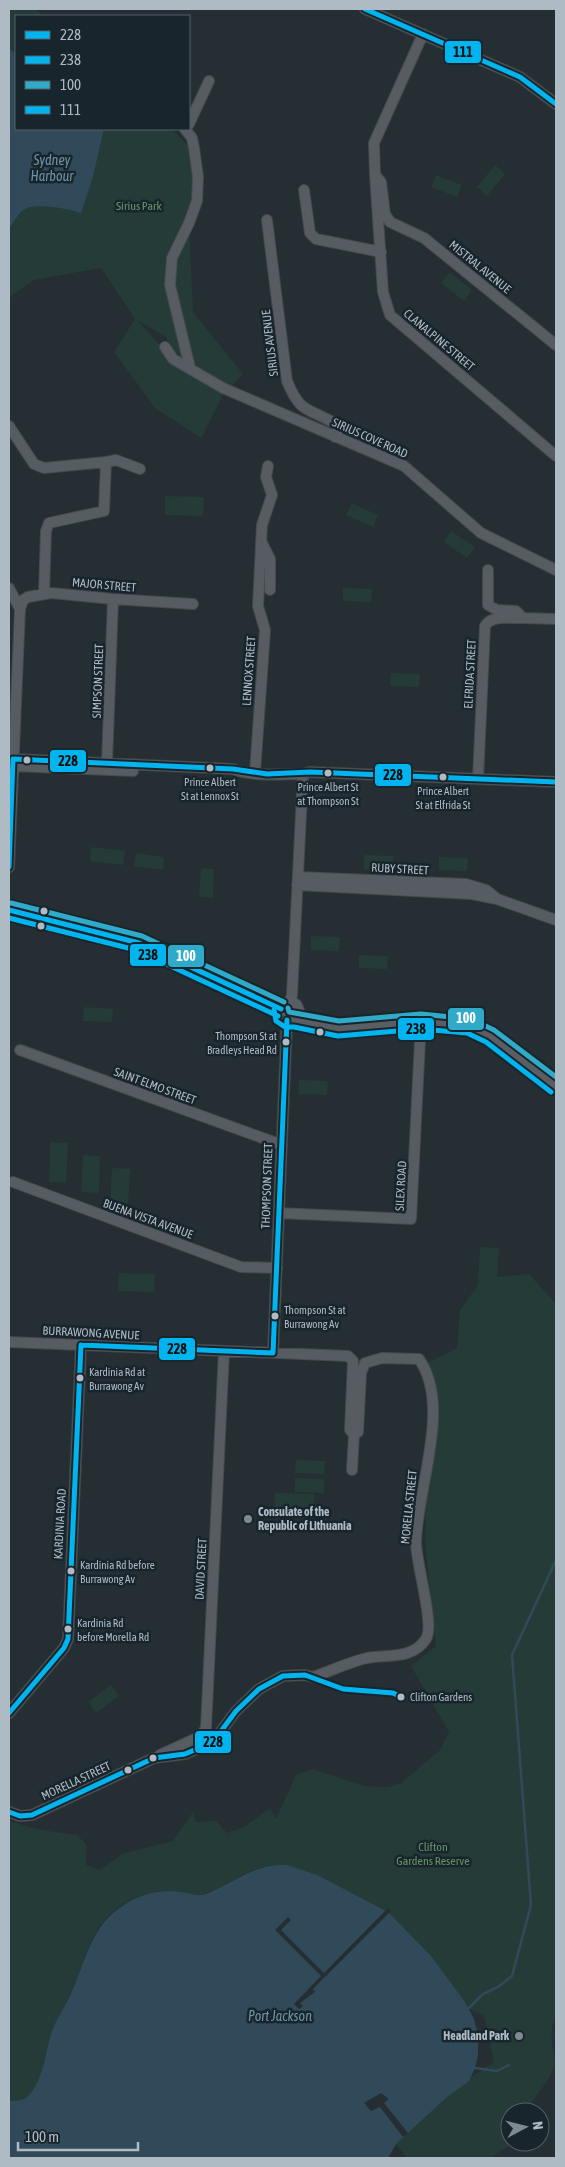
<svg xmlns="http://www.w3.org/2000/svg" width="565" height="2167" font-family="'Asap Condensed',sans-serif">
	<rect width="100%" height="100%" fill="#252e32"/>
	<path fill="#253b38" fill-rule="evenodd" d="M9,9H34L45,16H16V53L9,49Z
		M104,129H172L190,148L192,172L193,201L189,223L193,312L243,374L223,395L201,438L155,408L114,352L135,319L101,268L33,280L9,298V228C14,223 15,219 20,213C29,200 68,209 81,213L93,177ZM137,320L166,337L174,353L185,356L189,368L173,359Z
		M495,165L505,174L487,196L477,187Z
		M436,175L462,185L457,197L431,187Z
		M450,272L472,290L464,301L441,283Z
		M165,496L204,497L203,516L165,515Z
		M352,503L378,515L373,527L346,515Z
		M451,531L475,547L467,558L444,542Z
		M343,588L372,589L371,602L343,601Z
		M391,673L420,674L419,687L390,686Z
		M91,847L125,851L123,865L90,861Z
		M136,853L164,857L163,870L134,866Z
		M364,855L393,856V870L364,869Z
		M439,857L468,858L467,871L439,870Z
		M201,868L214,869L213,898L199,897Z
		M311,936L340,937L339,951L311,950Z
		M359,955L388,956L387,969L359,968Z
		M84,1007L113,1009L112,1022L83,1021Z
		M299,1080L328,1081L327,1095L299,1094Z
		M50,1142L68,1143L66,1183L49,1182Z
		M83,1155L100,1156L99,1193L81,1192Z
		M112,1168L130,1169L128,1207L110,1206Z
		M480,1247L499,1248L497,1277L529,1274L556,1304V2015C545,2038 559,2054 552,2072C546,2087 532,2097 527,2112H510V2142H515L490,2158H407L396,2144L408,2133L436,2101L494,2062L484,2016L454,2001L262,1867C241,1873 223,1889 203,1894C194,1897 183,1892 173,1891C143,1889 112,1906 96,1932C85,1951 80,1973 71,1992C66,2005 58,2017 53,2030C45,2051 44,2081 27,2097C22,2101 15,2101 9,2101V1821L41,1830L78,1835L87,1846L86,1865L100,1870L124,1853L173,1841L193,1812L196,1822L216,1821L227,1833L244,1827L270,1808L276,1819L296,1775L313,1769L364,1786L387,1787L401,1783L440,1750L449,1732L411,1666L436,1646L425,1544L429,1362L457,1348L460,1310L478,1285Z
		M119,1273L155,1274L154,1292L118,1291Z
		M296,1460L325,1461L324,1474L295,1473Z
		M295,1478L324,1479V1493L295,1492Z
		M275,1493L314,1494V1512L274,1511Z
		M111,1685L119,1696L96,1713L88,1702Z"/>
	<path fill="#314a59" d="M9,49L16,53V129H104L93,177L81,213C68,209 29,200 20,213C15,219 14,223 9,228Z
		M287,1865L317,1875L388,1912L431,1956L465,2002L474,2019L478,2035V2055L475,2068L469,2081L447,2097L396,2144L388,2158H9V2101C15,2101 22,2101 27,2097C43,2082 45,2054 51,2034C56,2019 65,2007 71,1993C84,1965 89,1934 113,1913C132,1897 155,1888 180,1892C189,1893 197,1897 206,1894C236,1882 252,1864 287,1865Z"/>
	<path fill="#252e32" d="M388,1908L391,1911L313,1989L315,1992L300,2003L303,2006L299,2009L294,2004L321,1976L275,1930L288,1917L291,1920L281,1930L324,1973Z
		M381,2093L389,2099L384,2103L408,2133L403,2137L380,2107L371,2111L364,2103Z"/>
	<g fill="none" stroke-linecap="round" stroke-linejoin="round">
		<path stroke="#314a59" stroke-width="2.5" d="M469,2008L483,1994L498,1987L512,1976L531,1905L512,1655L556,1560
			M475,2068L497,2071L509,2065"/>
		<g stroke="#43494d" stroke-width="12">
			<path id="minor" d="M365,9L520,77L556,104
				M423,34L374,143L375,175L381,182L385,214L390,222L424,238L556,345
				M189,124L209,81
				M185,129L192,138L194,148L198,177L197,201L189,223L172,258L170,285L190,368
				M375,175L383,292L390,315L556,456
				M304,190L310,233L316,239L381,252
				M267,220L287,381C301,415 308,407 336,424L338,431L335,437
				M165,347L173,359L223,388L404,466L481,533L556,570
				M9,426L34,464L44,468L106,462L104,511L49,523L46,531L44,593
				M106,462L116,460L140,469
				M262,543L270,559V590
				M9,588L20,609L9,867
				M20,609L23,600L28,597L51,593L113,599L193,604
				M523,618L556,619
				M13,759L233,769C253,777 281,774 303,774L310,772L556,782
				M107,763L113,599
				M13,766L133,771
				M255,773L265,630L258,606L262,525L272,495L266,477L268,466
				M478,779L485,626C492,614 511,619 523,618L516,611L497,610L488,605V570
				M298,877L466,884L486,890L496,898
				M297,885L472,894L497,899L556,920
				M290,1003L292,995L303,774
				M20,1050L282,1145
				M13,1182L241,1267L277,1268
				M279,1213L411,1219L421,1021
				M9,1342L348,1356L353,1361L350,1430L354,1434L358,1432L361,1373L365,1363L382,1358L419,1359C452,1406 417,1488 416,1542C416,1564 435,1625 426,1639C412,1660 388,1654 367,1658C349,1662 331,1671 313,1677L305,1675L283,1676L259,1689L236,1711L213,1742L185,1754L154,1758L32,1815L20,1816L9,1812
				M273,1353L287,1020
				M352,1470L354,1434
				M9,1713L64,1648L68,1639L81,1345
				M160,1755L201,1736L206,1728L224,1351"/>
		</g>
		<g stroke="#424b4f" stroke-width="16">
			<path id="major" d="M9,910L139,943L281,1009
				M281,1009L290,1003L295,1006L297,1011
				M294,1019C353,1043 413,1007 472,1027C503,1038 530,1066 556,1086"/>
		</g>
		<use href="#minor" stroke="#565c61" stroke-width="10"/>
		<use href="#major" stroke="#585e63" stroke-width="14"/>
		<g stroke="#19252c" stroke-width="9">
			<path id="bus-1" d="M9,867L13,759L233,769L267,774L310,772L556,782
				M9,910L139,943L281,1009
				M81,1345L273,1353
				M273,1353L287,1020
				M9,1713L64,1648L68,1639L81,1345
				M9,1812L20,1816L32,1815L154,1758L185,1754L213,1742L236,1711L259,1689L283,1676L305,1675L343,1689L393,1693L401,1697"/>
		</g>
		<g stroke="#19252c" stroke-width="9">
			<path id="bus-2" d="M9,918L136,950L278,1016
				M274,1010L276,1021L285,1027H294L338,1036L421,1029L467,1033L486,1042L551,1092"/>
		</g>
		<g stroke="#19252c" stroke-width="9">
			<path id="bus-3" d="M11,903L142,936L284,1002
				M288,1008L289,1012L339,1021L421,1014L471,1019L494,1030L556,1077"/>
		</g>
		<g stroke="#19252c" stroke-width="9">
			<path id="bus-4" d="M365,9L520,77L556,104"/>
		</g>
		<use href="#bus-1" stroke="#00b5ef" stroke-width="5"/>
		<use href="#bus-2" stroke="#00b5ef" stroke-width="5"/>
		<use href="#bus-3" stroke="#2faac9" stroke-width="5"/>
		<use href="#bus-4" stroke="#00b5ef" stroke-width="5"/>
	</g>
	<g fill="#aebbc5" stroke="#19252c" stroke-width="2">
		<circle cx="27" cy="760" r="4.5"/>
		<circle cx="210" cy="768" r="4.5"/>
		<circle cx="328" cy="773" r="4.5"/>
		<circle cx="443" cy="777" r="4.5"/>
		<circle cx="44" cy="911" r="4.5"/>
		<circle cx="41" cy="926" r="4.5"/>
		<circle cx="320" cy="1032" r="4.5"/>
		<circle cx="286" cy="1042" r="4.5"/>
		<circle cx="275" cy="1316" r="4.5"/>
		<circle cx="80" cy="1378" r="4.5"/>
		<circle cx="71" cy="1571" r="4.5"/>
		<circle cx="68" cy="1629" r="4.5"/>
		<circle cx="401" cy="1697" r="4.5"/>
		<circle cx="153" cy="1758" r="4.5"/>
		<circle cx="128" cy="1770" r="4.5"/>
	</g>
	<g fill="#7e8a92" stroke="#19252c" stroke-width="2">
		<circle cx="248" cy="1519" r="5"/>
		<circle cx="519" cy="2036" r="5"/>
	</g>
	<g text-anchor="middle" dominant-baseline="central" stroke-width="5" stroke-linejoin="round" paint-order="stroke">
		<g font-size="11" fill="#aebbc5" stroke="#19252c" text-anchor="start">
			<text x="210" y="782" text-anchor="middle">Prince Albert<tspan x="210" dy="14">St at Lennox St</tspan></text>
			<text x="328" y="787" text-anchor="middle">Prince Albert St<tspan x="328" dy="14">at Thompson St</tspan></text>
			<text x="443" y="791" text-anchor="middle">Prince Albert<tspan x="443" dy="14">St at Elfrida St</tspan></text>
			<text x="277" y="1036" text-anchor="end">Thompson St at<tspan x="277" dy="14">Bradleys Head Rd</tspan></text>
			<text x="284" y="1310">Thompson St at<tspan x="284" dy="14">Burrawong Av</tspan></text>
			<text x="89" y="1372">Kardinia Rd at<tspan x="89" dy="14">Burrawong Av</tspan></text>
			<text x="80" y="1565">Kardinia Rd before<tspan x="80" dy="14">Burrawong Av</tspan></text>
			<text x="77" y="1623">Kardinia Rd<tspan x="77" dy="14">before Morella Rd</tspan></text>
			<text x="410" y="1697">Clifton Gardens</text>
		</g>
		<g font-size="12" fill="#659567" stroke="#19252c">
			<text x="139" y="206">Sirius Park</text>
			<text x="433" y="1847">Clifton<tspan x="433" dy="14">Gardens Reserve</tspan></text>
		</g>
		<g font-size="12" fill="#aebbc5" stroke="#19252c">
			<text transform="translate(480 267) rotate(39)">MISTRAL AVENUE</text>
			<text transform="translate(439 340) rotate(40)">CLANALPINE STREET</text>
			<text transform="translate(270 343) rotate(-97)">SIRIUS AVENUE</text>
			<text transform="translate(370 438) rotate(24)">SIRIUS COVE ROAD</text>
			<text transform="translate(104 585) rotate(5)">MAJOR STREET</text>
			<text transform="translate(249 671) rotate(-86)">LENNOX STREET</text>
			<text transform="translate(470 674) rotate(-87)">ELFRIDA STREET</text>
			<text transform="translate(98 681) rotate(-88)">SIMPSON STREET</text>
			<text transform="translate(400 869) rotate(3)">RUBY STREET</text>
			<text transform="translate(155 1086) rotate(20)">SAINT ELMO STREET</text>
			<text transform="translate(267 1186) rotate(-88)">THOMPSON STREET</text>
			<text transform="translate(401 1186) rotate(-87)">SILEX ROAD</text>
			<text transform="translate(148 1219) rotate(20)">BUENA VISTA AVENUE</text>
			<text transform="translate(91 1333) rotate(3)">BURRAWONG AVENUE</text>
			<text transform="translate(409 1507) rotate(-84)">MORELLA STREET</text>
			<text transform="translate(60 1524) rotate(-87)">KARDINIA ROAD</text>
			<text transform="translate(201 1569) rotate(-87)">DAVID STREET</text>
			<text transform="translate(76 1781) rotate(-25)">MORELLA STREET</text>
		</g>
		<g font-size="12" font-weight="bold" fill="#aebbc5" stroke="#19252c" text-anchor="start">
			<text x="258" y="1512">Consulate of the<tspan x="258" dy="14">Republic of Lithuania</tspan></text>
			<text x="509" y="2036" text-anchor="end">Headland Park</text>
		</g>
		<g font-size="14" font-style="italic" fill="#6e94a9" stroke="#19252c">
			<text x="52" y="160">Sydney<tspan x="52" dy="16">Harbour</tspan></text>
			<text x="280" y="2016">Port Jackson</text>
		</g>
	</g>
	<g stroke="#19252c" stroke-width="2">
		<rect x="444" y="40" width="38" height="24" rx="5" fill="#00b5ef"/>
		<rect x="49" y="749" width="38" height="24" rx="5" fill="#00b5ef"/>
		<rect x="374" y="763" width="38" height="24" rx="5" fill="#00b5ef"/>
		<rect x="129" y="943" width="38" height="24" rx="5" fill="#00b5ef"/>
		<rect x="167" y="944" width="38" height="24" rx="5" fill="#2faac9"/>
		<rect x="447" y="1007" width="38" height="24" rx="5" fill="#2faac9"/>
		<rect x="397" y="1017" width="38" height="24" rx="5" fill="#00b5ef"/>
		<rect x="158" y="1337" width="38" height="24" rx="5" fill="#00b5ef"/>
		<rect x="194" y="1730" width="38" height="24" rx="5" fill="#00b5ef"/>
	</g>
	<g font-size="14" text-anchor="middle" font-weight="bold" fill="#fff">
		<text x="186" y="961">100</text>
		<text x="466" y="1023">100</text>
	</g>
	<g font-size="14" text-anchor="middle" font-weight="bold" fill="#111">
		<text x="463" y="57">111</text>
		<text x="68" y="766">228</text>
		<text x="393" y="780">228</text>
		<text x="148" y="960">238</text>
		<text x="416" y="1034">238</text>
		<text x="177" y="1354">228</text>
		<text x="213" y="1747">228</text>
	</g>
	<rect width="565" height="2167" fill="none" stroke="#aebbc5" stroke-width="20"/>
	<rect x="15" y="15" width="175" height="115" fill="#19252c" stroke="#556169"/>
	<rect x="25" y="31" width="25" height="8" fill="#00b5ef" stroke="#556169"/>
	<text x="60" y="40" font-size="15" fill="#aebbc5">228</text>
	<rect x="25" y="56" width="25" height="8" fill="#00b5ef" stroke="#556169"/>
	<text x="60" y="65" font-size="15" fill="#aebbc5">238</text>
	<rect x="25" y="81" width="25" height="8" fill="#2faac9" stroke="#556169"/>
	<text x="60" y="90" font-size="15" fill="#aebbc5">100</text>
	<rect x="25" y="106" width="25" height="8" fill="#00b5ef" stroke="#556169"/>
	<text x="60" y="115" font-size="15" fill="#aebbc5">111</text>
	<g transform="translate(525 2127) rotate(83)"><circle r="24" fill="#19252c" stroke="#556169"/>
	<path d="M0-4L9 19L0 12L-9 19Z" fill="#7e8a92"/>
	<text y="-8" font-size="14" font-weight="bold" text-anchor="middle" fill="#aebbc5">N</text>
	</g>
	<path d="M18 2142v8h120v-8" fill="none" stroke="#aebbc5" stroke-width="2.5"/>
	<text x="25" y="2142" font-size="15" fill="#aebbc5" stroke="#19252c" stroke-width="4" paint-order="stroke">100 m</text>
</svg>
